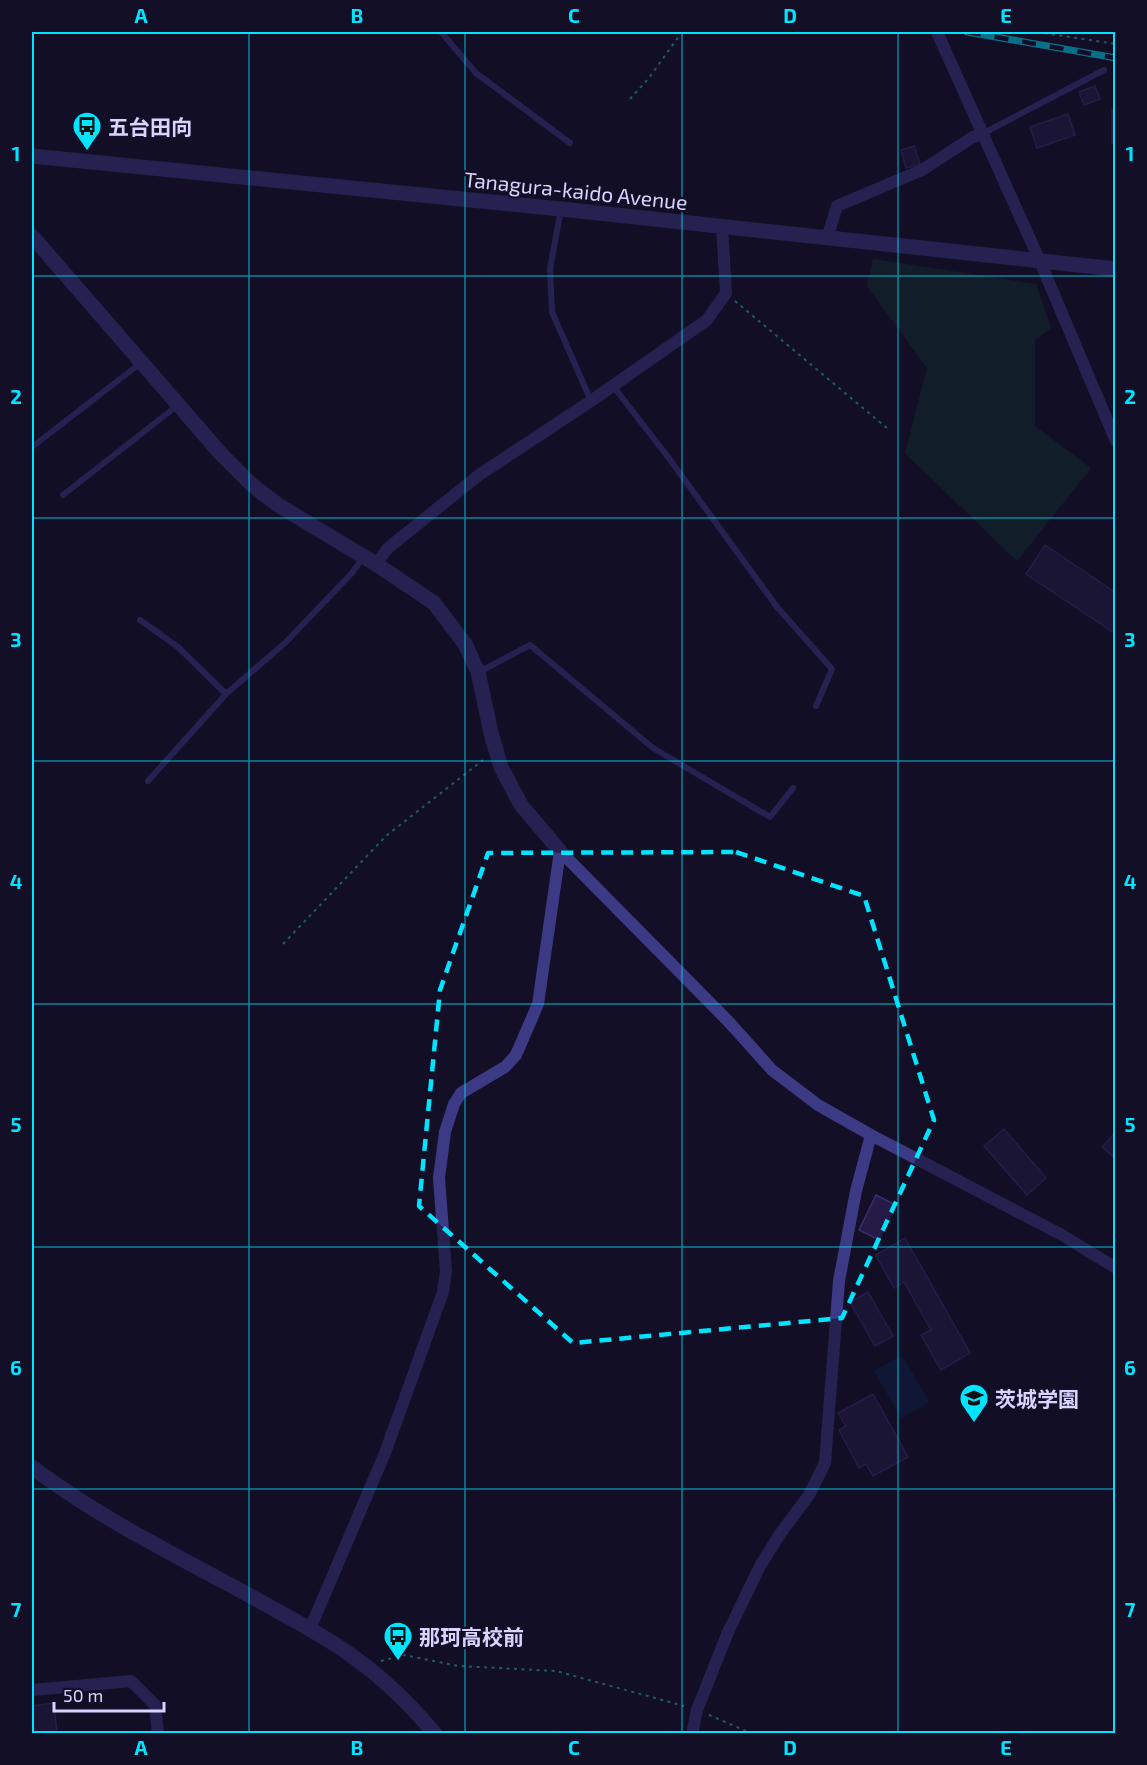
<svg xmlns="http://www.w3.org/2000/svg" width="1147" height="1765" font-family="'Exo 2','Noto Sans JP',sans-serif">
	<rect width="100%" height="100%" fill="#130f26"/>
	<path fill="#12302f" d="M873,259L1036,284L1051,328L1035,340V426L1091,468L1017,561L905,453L927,368L867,286Z"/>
	<path fill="#0c2248" d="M902,1355L929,1402L901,1418L874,1371Z"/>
	<path fill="#241b47" stroke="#3b2d73" stroke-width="1.5" d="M1095,86L1100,99L1084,105L1079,92Z
		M1112,110H1116V142L1112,143Z
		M1068,114L1075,135L1037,148L1030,127Z
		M914,146L920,164L906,168L901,150Z
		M1045,545L1116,593V634L1026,574Z
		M1004,1129L1046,1178L1027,1195L984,1146Z
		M1116,1132V1159L1102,1147Z
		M876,1195L896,1205L879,1240L859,1230Z
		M905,1238L970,1353L941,1370L921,1335L931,1330L904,1282L894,1288L876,1255Z
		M868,1292L893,1336L875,1346L850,1302Z
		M873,1394L908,1457L873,1476L866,1464L859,1468L839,1430L846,1426L838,1413Z
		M54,1703L57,1734H32V1706Z"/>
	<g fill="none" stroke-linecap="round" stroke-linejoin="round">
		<path stroke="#2fb8b0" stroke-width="2" stroke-dasharray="3 4.5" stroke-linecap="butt" d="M1037,32L1116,44
			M630,99L649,78L682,32
			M735,301L888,429
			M283,944L386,836L483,760
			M381,1661L404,1655L458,1666L556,1671L684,1706
			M709,1715L753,1734"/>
		<path stroke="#3d3a85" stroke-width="6" d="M441,32L476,73L570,143
			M984,133L1104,70
			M561,209L550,269L552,312L591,401
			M613,386L668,457L777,607L832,669L816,706
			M32,447L142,362
			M63,495L178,405
			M140,620L178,647L226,694
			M479,672L530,645L653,748L770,817L793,788
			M148,781L226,694L285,643L351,574L363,558"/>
		<path stroke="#3d3a85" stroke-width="12" d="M937,32L1039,259L1116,441
			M827,238L837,206L922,170L973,137L984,133
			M376,564L388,548L479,475L591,401L707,320L726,293L722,227
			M560,851L728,1021L772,1070L818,1105L871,1135L1062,1235L1116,1268
			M310,1629L385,1453L443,1292L446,1271L439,1178L445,1132L454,1104L461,1093L505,1067L516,1055L538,1004L560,851
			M32,1690L131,1681L155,1705L158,1734
			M692,1734L697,1710L728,1632L760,1566L780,1534L809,1495L825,1463L839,1281L856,1191L871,1135"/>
		<path stroke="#3d3a85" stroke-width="15" d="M32,156L561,209L1116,269
			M32,236L221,454L252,485L278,505L376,564L434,603L465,644L478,672L492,737L501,767L521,805L560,851
			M32,1467C103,1521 184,1559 263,1603C290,1618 319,1633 345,1651C379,1674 409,1703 435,1734"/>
		<g stroke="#00e5ff" stroke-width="7">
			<path id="rail" d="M967,32L1116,58"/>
		</g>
		<use href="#rail" stroke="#130f26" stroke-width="4.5" stroke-dasharray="14" stroke-linecap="butt"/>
	</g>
	<path d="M0 0H1147V1765H0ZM736,852L864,896L934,1120L842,1318L573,1343L419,1206L440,990L488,853Z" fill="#130f26" fill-opacity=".55" fill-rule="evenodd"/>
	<path fill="none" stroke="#00e5ff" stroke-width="4.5" stroke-dasharray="12 8" stroke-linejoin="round" d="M736,852L864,896L934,1120L842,1318L573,1343L419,1206L440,990L488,853Z"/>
	<path fill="none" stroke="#00e5ff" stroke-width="1.5" stroke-opacity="0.55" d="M249,32V1734M465,32V1734M682,32V1734M898,32V1734M32,276H1116M32,518H1116M32,761H1116M32,1004H1116M32,1247H1116M32,1489H1116"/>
	<defs>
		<g id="bus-pin" transform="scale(1.5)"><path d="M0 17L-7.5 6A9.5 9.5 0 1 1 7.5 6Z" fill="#00e5ff" stroke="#130f26"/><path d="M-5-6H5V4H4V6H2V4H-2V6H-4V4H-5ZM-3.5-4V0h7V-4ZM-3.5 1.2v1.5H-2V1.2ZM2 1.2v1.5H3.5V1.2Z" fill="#111"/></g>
		<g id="school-pin" transform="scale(1.5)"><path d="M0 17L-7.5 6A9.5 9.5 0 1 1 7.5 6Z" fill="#00e5ff" stroke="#130f26"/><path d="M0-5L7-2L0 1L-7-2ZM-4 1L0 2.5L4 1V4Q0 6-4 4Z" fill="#111"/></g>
	</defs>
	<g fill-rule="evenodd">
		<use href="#bus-pin" x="87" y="126"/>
		<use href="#school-pin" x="974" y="1398"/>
		<use href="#bus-pin" x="398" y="1636"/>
	</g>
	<g text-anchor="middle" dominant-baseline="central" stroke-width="4.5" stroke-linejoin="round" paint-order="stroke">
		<g font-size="21" font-weight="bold" fill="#d9d4ff" stroke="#130f26" text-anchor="start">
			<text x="108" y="126">五台田向</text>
			<text x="995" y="1398">茨城学園</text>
			<text x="419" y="1636">那珂高校前</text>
		</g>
		<g font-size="21" fill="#d9d4ff" stroke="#130f26">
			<text transform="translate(576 190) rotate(6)">Tanagura-kaido Avenue</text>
		</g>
	</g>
	<rect width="1147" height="1765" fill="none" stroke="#130f26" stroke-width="66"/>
	<path d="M54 1702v9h110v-9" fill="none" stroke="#d9d4ff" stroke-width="3"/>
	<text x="63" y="1702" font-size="18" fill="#d9d4ff" stroke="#130f26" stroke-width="4.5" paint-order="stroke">50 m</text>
	<rect x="33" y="33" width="1081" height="1699" fill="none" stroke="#00e5ff" stroke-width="2"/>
	<g font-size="20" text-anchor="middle" font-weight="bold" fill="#00e5ff">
		<text x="141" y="23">A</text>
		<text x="357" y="23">B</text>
		<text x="574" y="23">C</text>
		<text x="790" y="23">D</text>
		<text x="1006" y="23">E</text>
		<text x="16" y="161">1</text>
		<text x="1130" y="161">1</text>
		<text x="16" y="404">2</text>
		<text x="1130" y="404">2</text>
		<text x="16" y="647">3</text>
		<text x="1130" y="647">3</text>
		<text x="16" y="889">4</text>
		<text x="1130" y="889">4</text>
		<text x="16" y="1132">5</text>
		<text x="1130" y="1132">5</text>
		<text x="16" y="1375">6</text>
		<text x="1130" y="1375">6</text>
		<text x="16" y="1617">7</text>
		<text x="1130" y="1617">7</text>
		<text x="141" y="1755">A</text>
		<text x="357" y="1755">B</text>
		<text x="574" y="1755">C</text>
		<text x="790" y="1755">D</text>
		<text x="1006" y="1755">E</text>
	</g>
</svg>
